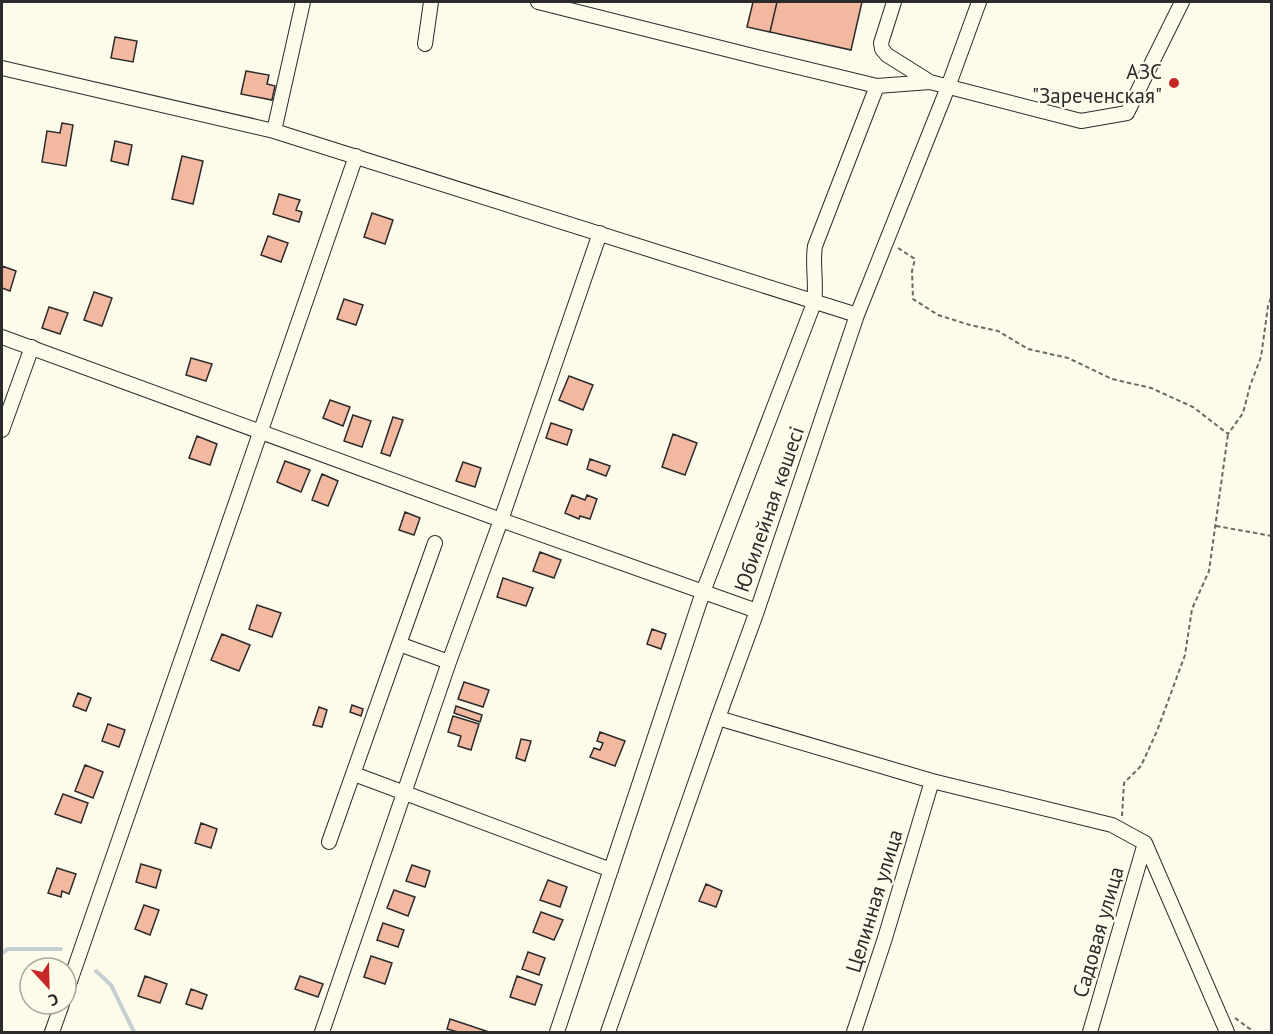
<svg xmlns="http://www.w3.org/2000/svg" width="1273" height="1034" font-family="'PT Sans',sans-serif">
	<rect width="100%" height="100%" fill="#fdfbea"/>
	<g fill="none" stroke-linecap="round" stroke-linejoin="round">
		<path stroke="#c7d0d0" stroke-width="4" d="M2,953L8,949H61
			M96,971L111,985L134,1032"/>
	</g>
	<path fill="#f2b8a0" stroke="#2b2b2b" stroke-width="1.5" d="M753,2H777L770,32L747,27Z
		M777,2H862L851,50L770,32Z
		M115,37L137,41L133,62L111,58Z
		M246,71L269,75L267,84L275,86L272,100L241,94Z
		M62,123L73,125L66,166L42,162L47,131L60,133Z
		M115,141L132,145L128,165L111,161Z
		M182,156L203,161L193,204L172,199Z
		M279,194L300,200L296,210L302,212L299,222L273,214Z
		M372,213L393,220L385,244L364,237Z
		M268,236L288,243L281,262L261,255Z
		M2,266L16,271L10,291L2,288Z
		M94,292L112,298L102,326L84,320Z
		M344,299L363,305L356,325L337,319Z
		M49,307L68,313L60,334L42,328Z
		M191,358L212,364L206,381L186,375Z
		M569,376L593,385L583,410L559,400Z
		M330,400L350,407L343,426L323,418Z
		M353,415L371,421L362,447L344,441Z
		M393,417L403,420L390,456L381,453Z
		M551,423L572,430L567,445L546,438Z
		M673,434L697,443L685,475L662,467Z
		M197,436L217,444L210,465L189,458Z
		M590,459L610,466L606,476L587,469Z
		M285,461L310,470L301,492L277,482Z
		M463,462L481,468L475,487L456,481Z
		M322,474L338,481L328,506L312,500Z
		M572,495L585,500L587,495L597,499L590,519L580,516L579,519L565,513Z
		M405,512L420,518L414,535L399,530Z
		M540,552L561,560L554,578L533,571Z
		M503,578L533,588L526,606L497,597Z
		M257,605L281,613L272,637L249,629Z
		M652,629L666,634L661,649L647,644Z
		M222,634L250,645L239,671L211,660Z
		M464,682L489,690L483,707L458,699Z
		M78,693L91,698L86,711L73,706Z
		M352,705L363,709L361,716L350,712Z
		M456,706L482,715L480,722L454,713Z
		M319,707L327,710L322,727L313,725Z
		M453,716L479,724L471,750L458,746L461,736L448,732Z
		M108,724L125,730L119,747L102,741Z
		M600,732L625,741L615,766L590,757L594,748L600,750L603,743L597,741Z
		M521,739L531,741L525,761L516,758Z
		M85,765L103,772L93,798L75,791Z
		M63,794L88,803L81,823L55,814Z
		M201,823L217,829L211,848L195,843Z
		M141,864L161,870L156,888L136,882Z
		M412,865L430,871L425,887L406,881Z
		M57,868L76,874L69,894L62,891L61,897L48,893Z
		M548,880L567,887L560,907L540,900Z
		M706,884L722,891L716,907L699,901Z
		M394,890L415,897L408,916L387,908Z
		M144,905L159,910L150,935L135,929Z
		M541,912L563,920L554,940L533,932Z
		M383,923L404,930L398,947L377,940Z
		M528,952L545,958L539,975L522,969Z
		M371,956L392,963L385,984L364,977Z
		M145,976L167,984L160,1003L138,996Z
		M300,976L323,984L318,997L295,989Z
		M517,976L542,985L535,1005L510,997Z
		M191,989L207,995L202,1009L186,1004Z
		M450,1019L489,1032H458L447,1029Z"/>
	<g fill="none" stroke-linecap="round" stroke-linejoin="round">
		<g stroke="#2b2b2b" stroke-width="16">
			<path id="minor" d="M538,2L757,57L877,86L930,82
				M894,2L881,43L882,49L887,55L930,82L1081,121L1127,113L1182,2
				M425,44L431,2
				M2,68L274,131L857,315
				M274,131L303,2
				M2,337L501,520L757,611
				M2,430L32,347
				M435,543L399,644L449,662
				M718,718L932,781L1112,825L1145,843L1227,1032
				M354,774L611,870
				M329,842L399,644
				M66,993L356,156
				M52,1032L62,1004
				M322,1032L449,662L501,520L600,233
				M557,1032L703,592L814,303C817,283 812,265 815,246L877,86
				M608,1032L718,718L757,611L857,315L948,87L979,2
				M854,1032L885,938L932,781
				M1090,1032L1145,843"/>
		</g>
		<path stroke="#6a6964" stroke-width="2" stroke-dasharray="4.5 3" stroke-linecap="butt" d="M898,248L915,259L912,271L913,299L938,315L970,325L998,331L1028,349L1068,358L1112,379L1151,388L1193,407L1228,434L1243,413L1250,386L1261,357L1268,306L1272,295
			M1216,526L1272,536
			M1122,816L1124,783L1141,766L1157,731L1185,655L1192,609L1209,571L1228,434
			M1235,1018L1254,1032"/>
		<use href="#minor" stroke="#fdfbea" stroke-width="14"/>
	</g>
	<circle fill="#c62828" stroke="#fdfbea" stroke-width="2" cx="1174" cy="83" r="6"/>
	<g text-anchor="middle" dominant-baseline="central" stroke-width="4.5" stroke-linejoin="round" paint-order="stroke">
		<g font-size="21" fill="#2b2b2b" stroke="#fdfbea" text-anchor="end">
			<text x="1162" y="71">АЗС<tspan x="1162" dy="24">"Зареченская"</tspan></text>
		</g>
		<g font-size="21" fill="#2b2b2b" stroke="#fdfbea">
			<text transform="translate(769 509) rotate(-71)">Юбилейная көшесі</text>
			<text transform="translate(874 901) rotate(-73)">Целинная улица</text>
			<text transform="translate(1098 932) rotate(-74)">Садовая улица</text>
		</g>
	</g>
	<rect width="1273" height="1034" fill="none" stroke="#2b2b2b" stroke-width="6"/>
	<g transform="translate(48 986) rotate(158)"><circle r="28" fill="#fdfbea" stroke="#a9a89e" stroke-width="1.5"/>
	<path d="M0-4.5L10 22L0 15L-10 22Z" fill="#c62828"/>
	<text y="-9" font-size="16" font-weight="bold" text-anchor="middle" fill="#2b2b2b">С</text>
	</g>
</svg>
